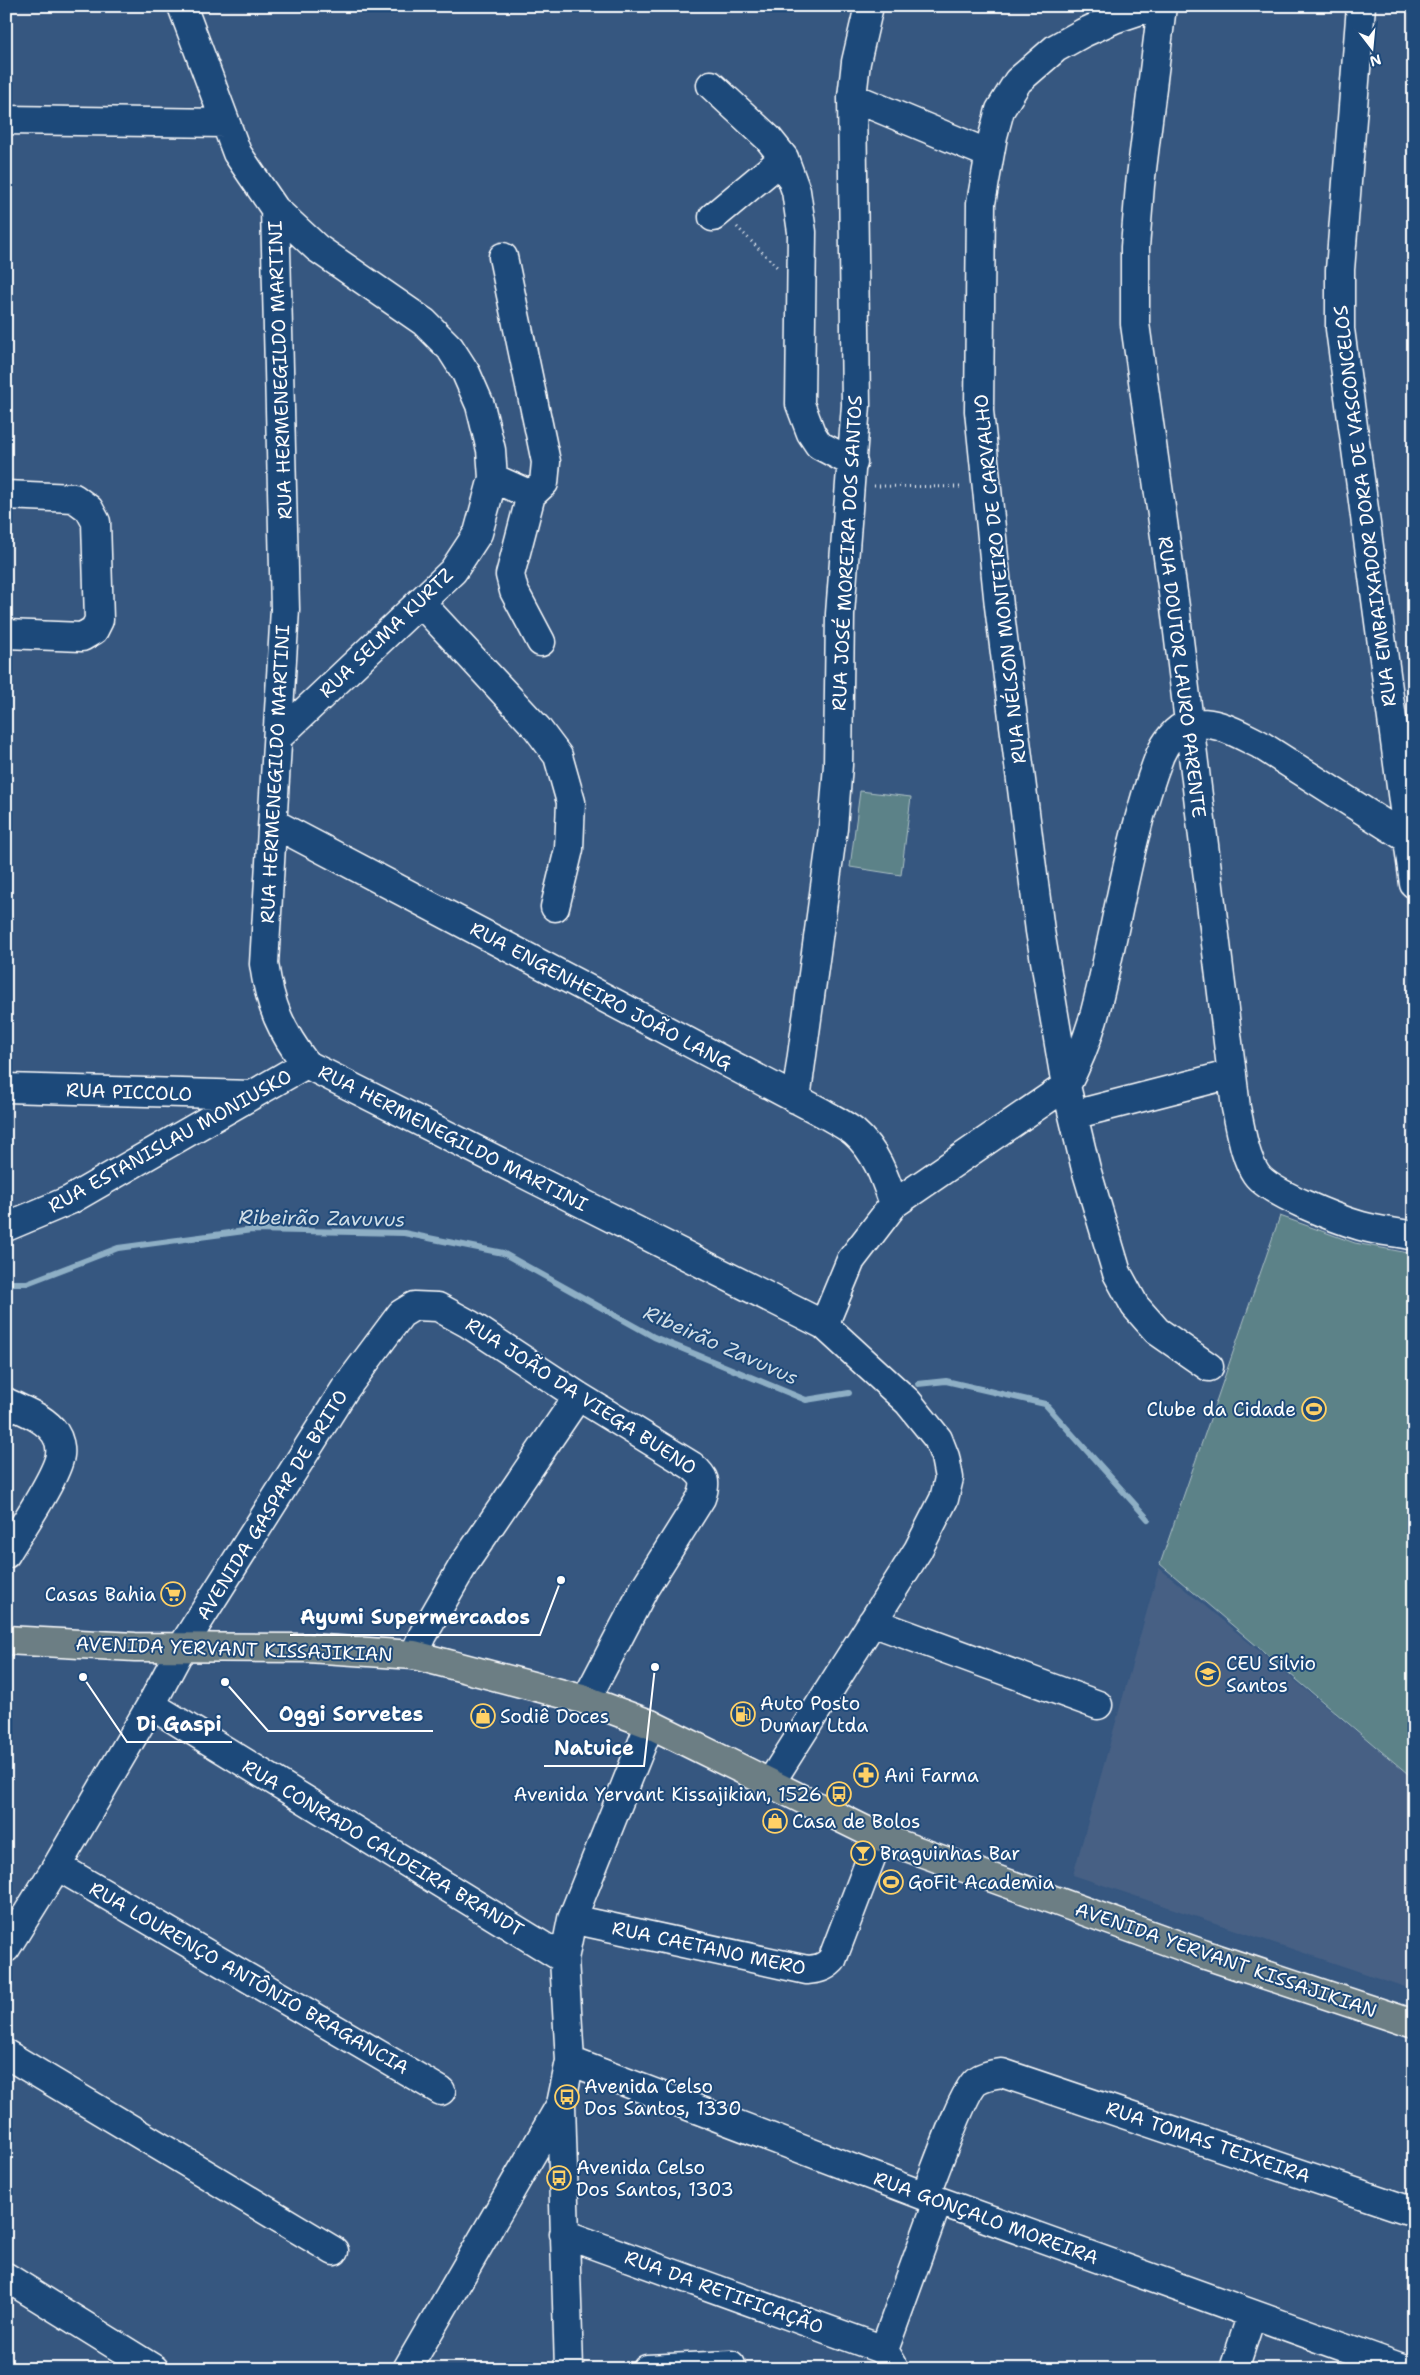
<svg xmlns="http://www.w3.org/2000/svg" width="1420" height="2375" font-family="'Shantell Sans',sans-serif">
	<rect width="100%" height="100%" fill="#365780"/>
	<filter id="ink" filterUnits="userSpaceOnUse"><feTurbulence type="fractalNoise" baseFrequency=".02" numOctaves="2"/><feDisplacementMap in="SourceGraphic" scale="10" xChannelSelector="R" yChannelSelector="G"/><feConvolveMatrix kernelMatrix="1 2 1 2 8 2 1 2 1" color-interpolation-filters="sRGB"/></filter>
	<g filter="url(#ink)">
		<path fill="#466084" d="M1159,1568L1414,1779V1990L1073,1875Z"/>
		<path fill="#5b8288" stroke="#adc0c4" d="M860,791L911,797L901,875L850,867Z
			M1280,1216L1355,1243L1414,1254V1779L1160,1564Z"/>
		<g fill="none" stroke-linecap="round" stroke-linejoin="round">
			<path stroke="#8eafc5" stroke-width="6" d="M6,1283H27L118,1248L252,1230L404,1233L503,1253L654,1337L806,1400L849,1393
				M918,1384L946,1381L1045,1404L1148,1519"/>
			<g stroke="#fff" stroke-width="31">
				<path id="minor" d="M182,6L237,153L275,209L317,248L424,322L450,348L466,373L480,405L491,450L493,478L478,533L453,571L278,737
					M1153,6L1114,19L1083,33L1056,48L1018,81L1000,110L993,136L981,203L979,411L999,606L1040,931L1066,1086L1086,1169L1117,1273L1135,1306L1157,1331L1209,1367
					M1162,6L1140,185L1135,247V324L1175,607L1236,1108C1241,1129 1244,1156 1256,1174C1269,1193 1337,1219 1361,1226C1378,1231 1396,1232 1414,1236
					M1361,6L1340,270V329L1414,884
					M711,85L768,138L784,158L796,191L802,232L800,404L811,433L819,445L853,463
					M852,97L989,154
					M6,120L225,123
					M275,209L285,609L264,964C270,1006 281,1031 306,1064L824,1325L908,1402L938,1439L945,1457L949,1478L944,1499L918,1550L771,1782
					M713,217L784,158
					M493,478L531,495L544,483L546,462L503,257
					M6,495L74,498L89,509L96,522L99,620L94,630L82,637L6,634
					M531,495L510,575L514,591L541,642
					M420,602L537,728L558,756L571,802L569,849L555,907
					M273,823L823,1113C833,1119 845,1125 854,1132C876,1151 885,1178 894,1204
					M6,1088L252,1095
					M796,1099L833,828L838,765L840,614L856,405L852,97L856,62L869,6
					M1073,1115L1232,1074
					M6,1227L70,1200L306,1064
					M824,1325L851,1260L894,1204L1066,1086C1077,1065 1086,1043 1093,1020C1117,932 1127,840 1160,755C1165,744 1175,728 1187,725C1211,717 1239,734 1259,744L1408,839L1414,838
					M6,1402C23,1411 44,1417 55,1433C59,1439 61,1448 60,1455C57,1477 19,1532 6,1554
					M872,1622L1098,1705
					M414,1655L423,1635L464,1564L578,1396
					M151,1705L564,1959
					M57,1866L441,2091
					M572,1919L807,1970C818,1969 824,1968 832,1960L879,1837
					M6,1948L57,1866L151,1705L182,1647L345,1389L401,1314L414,1306L438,1307L469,1324L578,1396L692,1466C705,1477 707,1482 701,1498L644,1589L586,1700
					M6,2054L334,2251
					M570,2061L925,2196L1405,2369
					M925,2196C934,2175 962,2093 976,2081C983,2076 993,2074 1002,2073L1414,2212
					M564,2234L884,2350
					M6,2277L154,2369
					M407,2369L561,2104
					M569,2369L561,2104L570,2061L564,1959L572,1919L650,1724
					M647,2369L731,2365
					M895,2369L884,2350L938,2201
					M1234,2369L1252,2314"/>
			</g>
			<g stroke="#fff" stroke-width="31">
				<path id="major" d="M6,1640L135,1647L308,1648L414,1655L586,1700L650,1724L879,1837L1203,1954L1414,2024"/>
			</g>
			<path stroke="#fff" stroke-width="3" stroke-dasharray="1 4" stroke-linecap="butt" d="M737,227L777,267
				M874,486L963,487"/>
			<use href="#minor" stroke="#1f4a7a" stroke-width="28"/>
			<use href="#major" stroke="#6c7e84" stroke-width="28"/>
		</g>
	</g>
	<defs>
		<g id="stadium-ring" transform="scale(1.25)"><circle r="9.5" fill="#1f4a7a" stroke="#ffd166" stroke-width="1.5"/><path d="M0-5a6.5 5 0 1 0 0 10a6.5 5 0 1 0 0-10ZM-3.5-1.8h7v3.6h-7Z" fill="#ffd166"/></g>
		<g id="supermarket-ring" transform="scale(1.25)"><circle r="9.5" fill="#1f4a7a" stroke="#ffd166" stroke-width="1.5"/><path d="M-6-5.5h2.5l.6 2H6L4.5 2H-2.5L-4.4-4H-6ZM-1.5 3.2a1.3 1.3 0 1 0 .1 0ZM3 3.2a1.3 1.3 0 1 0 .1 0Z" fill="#ffd166"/></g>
		<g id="school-ring" transform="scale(1.25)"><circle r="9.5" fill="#1f4a7a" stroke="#ffd166" stroke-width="1.5"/><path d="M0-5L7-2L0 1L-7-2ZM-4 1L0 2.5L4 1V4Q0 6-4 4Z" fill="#ffd166"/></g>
		<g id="fuel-ring" transform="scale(1.25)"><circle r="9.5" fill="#1f4a7a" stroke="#ffd166" stroke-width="1.5"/><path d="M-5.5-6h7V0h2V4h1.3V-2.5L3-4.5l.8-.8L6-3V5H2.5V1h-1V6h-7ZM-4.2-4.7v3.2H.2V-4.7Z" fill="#ffd166"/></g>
		<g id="shop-ring" transform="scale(1.25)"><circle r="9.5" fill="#1f4a7a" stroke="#ffd166" stroke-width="1.5"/><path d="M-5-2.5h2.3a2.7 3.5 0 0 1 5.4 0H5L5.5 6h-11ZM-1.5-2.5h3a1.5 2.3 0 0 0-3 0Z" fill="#ffd166"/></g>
		<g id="pharmacy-ring" transform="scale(1.25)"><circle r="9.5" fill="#1f4a7a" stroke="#ffd166" stroke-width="1.5"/><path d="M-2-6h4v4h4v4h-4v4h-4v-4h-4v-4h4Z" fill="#ffd166"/></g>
		<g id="bus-ring" transform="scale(1.25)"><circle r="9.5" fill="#1f4a7a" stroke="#ffd166" stroke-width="1.5"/><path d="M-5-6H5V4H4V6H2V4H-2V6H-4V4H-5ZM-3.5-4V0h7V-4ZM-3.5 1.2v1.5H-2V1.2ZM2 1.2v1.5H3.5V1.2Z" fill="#ffd166"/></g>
		<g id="bar-ring" transform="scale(1.25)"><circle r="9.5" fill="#1f4a7a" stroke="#ffd166" stroke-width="1.5"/><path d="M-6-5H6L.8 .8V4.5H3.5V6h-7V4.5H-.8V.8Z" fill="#ffd166"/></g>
	</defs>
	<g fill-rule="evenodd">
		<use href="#stadium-ring" x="1314" y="1409"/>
		<use href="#supermarket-ring" x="173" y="1594"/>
		<use href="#school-ring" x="1208" y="1674"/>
		<use href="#fuel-ring" x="743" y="1714"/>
		<use href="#shop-ring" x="483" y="1716"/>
		<use href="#pharmacy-ring" x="866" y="1775"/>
		<use href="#bus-ring" x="839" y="1794"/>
		<use href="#shop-ring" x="775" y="1821"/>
		<use href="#bar-ring" x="863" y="1853"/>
		<use href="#stadium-ring" x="891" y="1882"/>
		<use href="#bus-ring" x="567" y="2097"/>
		<use href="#bus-ring" x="559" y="2178"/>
	</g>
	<g text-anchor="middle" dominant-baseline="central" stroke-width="4" stroke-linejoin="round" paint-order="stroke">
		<g font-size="19" fill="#fff" stroke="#1f4a7a">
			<text transform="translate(280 370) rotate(-92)">RUA HERMENEGILDO MARTINI</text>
			<text transform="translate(1365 506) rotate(-97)">RUA EMBAIXADOR DORA DE VASCONCELOS</text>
			<text transform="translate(847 553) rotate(-87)">RUA JOSÉ MOREIRA DOS SANTOS</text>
			<text transform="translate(1000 579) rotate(-96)">RUA NÉLSON MONTEIRO DE CARVALHO</text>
			<text transform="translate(386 633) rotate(-44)">RUA SELMA KURTZ</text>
			<text transform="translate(1182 677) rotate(83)">RUA DOUTOR LAURO PARENTE</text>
			<text transform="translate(275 774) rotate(-87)">RUA HERMENEGILDO MARTINI</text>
			<text transform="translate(601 996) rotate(28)">RUA ENGENHEIRO JOÃO LANG</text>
			<text transform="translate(129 1092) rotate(2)">RUA PICCOLO</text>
			<text transform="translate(453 1138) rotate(27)">RUA HERMENEGILDO MARTINI</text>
			<text transform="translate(170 1141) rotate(-29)">RUA ESTANISLAU MONIUSKO</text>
			<text transform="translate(581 1396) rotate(33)">RUA JOÃO DA VIEGA BUENO</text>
			<text transform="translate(272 1505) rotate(-58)">AVENIDA GASPAR DE BRITO</text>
			<text transform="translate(234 1649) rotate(2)">AVENIDA YERVANT KISSAJIKIAN</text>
			<text transform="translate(383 1848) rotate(31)">RUA CONRADO CALDEIRA BRANDT</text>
			<text transform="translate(709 1948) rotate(12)">RUA CAETANO MERO</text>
			<text transform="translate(1226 1960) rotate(19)">AVENIDA YERVANT KISSAJIKIAN</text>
			<text transform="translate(249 1978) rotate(30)">RUA LOURENÇO ANTÔNIO BRAGANCIA</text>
			<text transform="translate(1208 2142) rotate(19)">RUA TOMAS TEIXEIRA</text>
			<text transform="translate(986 2218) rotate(20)">RUA GONÇALO MOREIRA</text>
			<text transform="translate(724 2292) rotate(20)">RUA DA RETIFICAÇÃO</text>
		</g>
		<g font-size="19" fill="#fff" stroke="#1f4a7a" text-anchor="start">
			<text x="1296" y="1409" text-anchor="end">Clube da Cidade</text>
			<text x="156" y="1594" text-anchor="end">Casas Bahia</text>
			<text x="1226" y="1663">CEU Silvio<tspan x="1226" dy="22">Santos</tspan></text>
			<text x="760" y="1703">Auto Posto<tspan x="760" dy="22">Dumar Ltda</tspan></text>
			<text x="500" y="1716">Sodiê Doces</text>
			<text x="884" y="1775">Ani Farma</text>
			<text x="822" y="1794" text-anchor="end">Avenida Yervant Kissajikian, 1526</text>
			<text x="792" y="1821">Casa de Bolos</text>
			<text x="880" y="1853">Braguinhas Bar</text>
			<text x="908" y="1882">GoFit Academia</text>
			<text x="584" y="2086">Avenida Celso<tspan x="584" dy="22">Dos Santos, 1330</tspan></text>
			<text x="576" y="2167">Avenida Celso<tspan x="576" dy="22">Dos Santos, 1303</tspan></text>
		</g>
		<g font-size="20" font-style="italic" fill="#d0dee7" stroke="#1f4a7a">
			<text transform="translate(322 1218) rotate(1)">Ribeirão Zavuvus</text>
			<text transform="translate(721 1345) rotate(24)">Ribeirão Zavuvus</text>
		</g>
	</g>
	<path fill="none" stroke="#fff" stroke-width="2" d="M561 1580L540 1635H290M225 1682L268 1731H433M83 1677L127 1742H232M655 1667L644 1766H544"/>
	<g fill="#fff" stroke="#1f4a7a" stroke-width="2">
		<circle cx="561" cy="1580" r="5"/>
		<circle cx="225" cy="1682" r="5"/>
		<circle cx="83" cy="1677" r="5"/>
		<circle cx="655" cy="1667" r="5"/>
	</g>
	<g font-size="20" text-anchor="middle" font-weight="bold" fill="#fff" stroke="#1f4a7a" stroke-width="4" stroke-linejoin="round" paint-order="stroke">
		<text x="415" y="1624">Ayumi Supermercados</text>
		<text x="351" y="1721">Oggi Sorvetes</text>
		<text x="179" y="1731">Di Gaspi</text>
		<text x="594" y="1755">Natuice</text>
	</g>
	<rect width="1420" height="2375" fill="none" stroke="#1f4a7a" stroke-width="25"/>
	<rect x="12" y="12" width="1395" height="2350" fill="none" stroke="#fff" stroke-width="2" filter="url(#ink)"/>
	<g transform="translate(1372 48) rotate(164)" stroke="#1f4a7a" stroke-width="4" paint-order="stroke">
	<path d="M0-4L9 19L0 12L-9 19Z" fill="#ffffff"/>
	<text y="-8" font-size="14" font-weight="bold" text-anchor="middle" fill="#ffffff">N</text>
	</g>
</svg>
